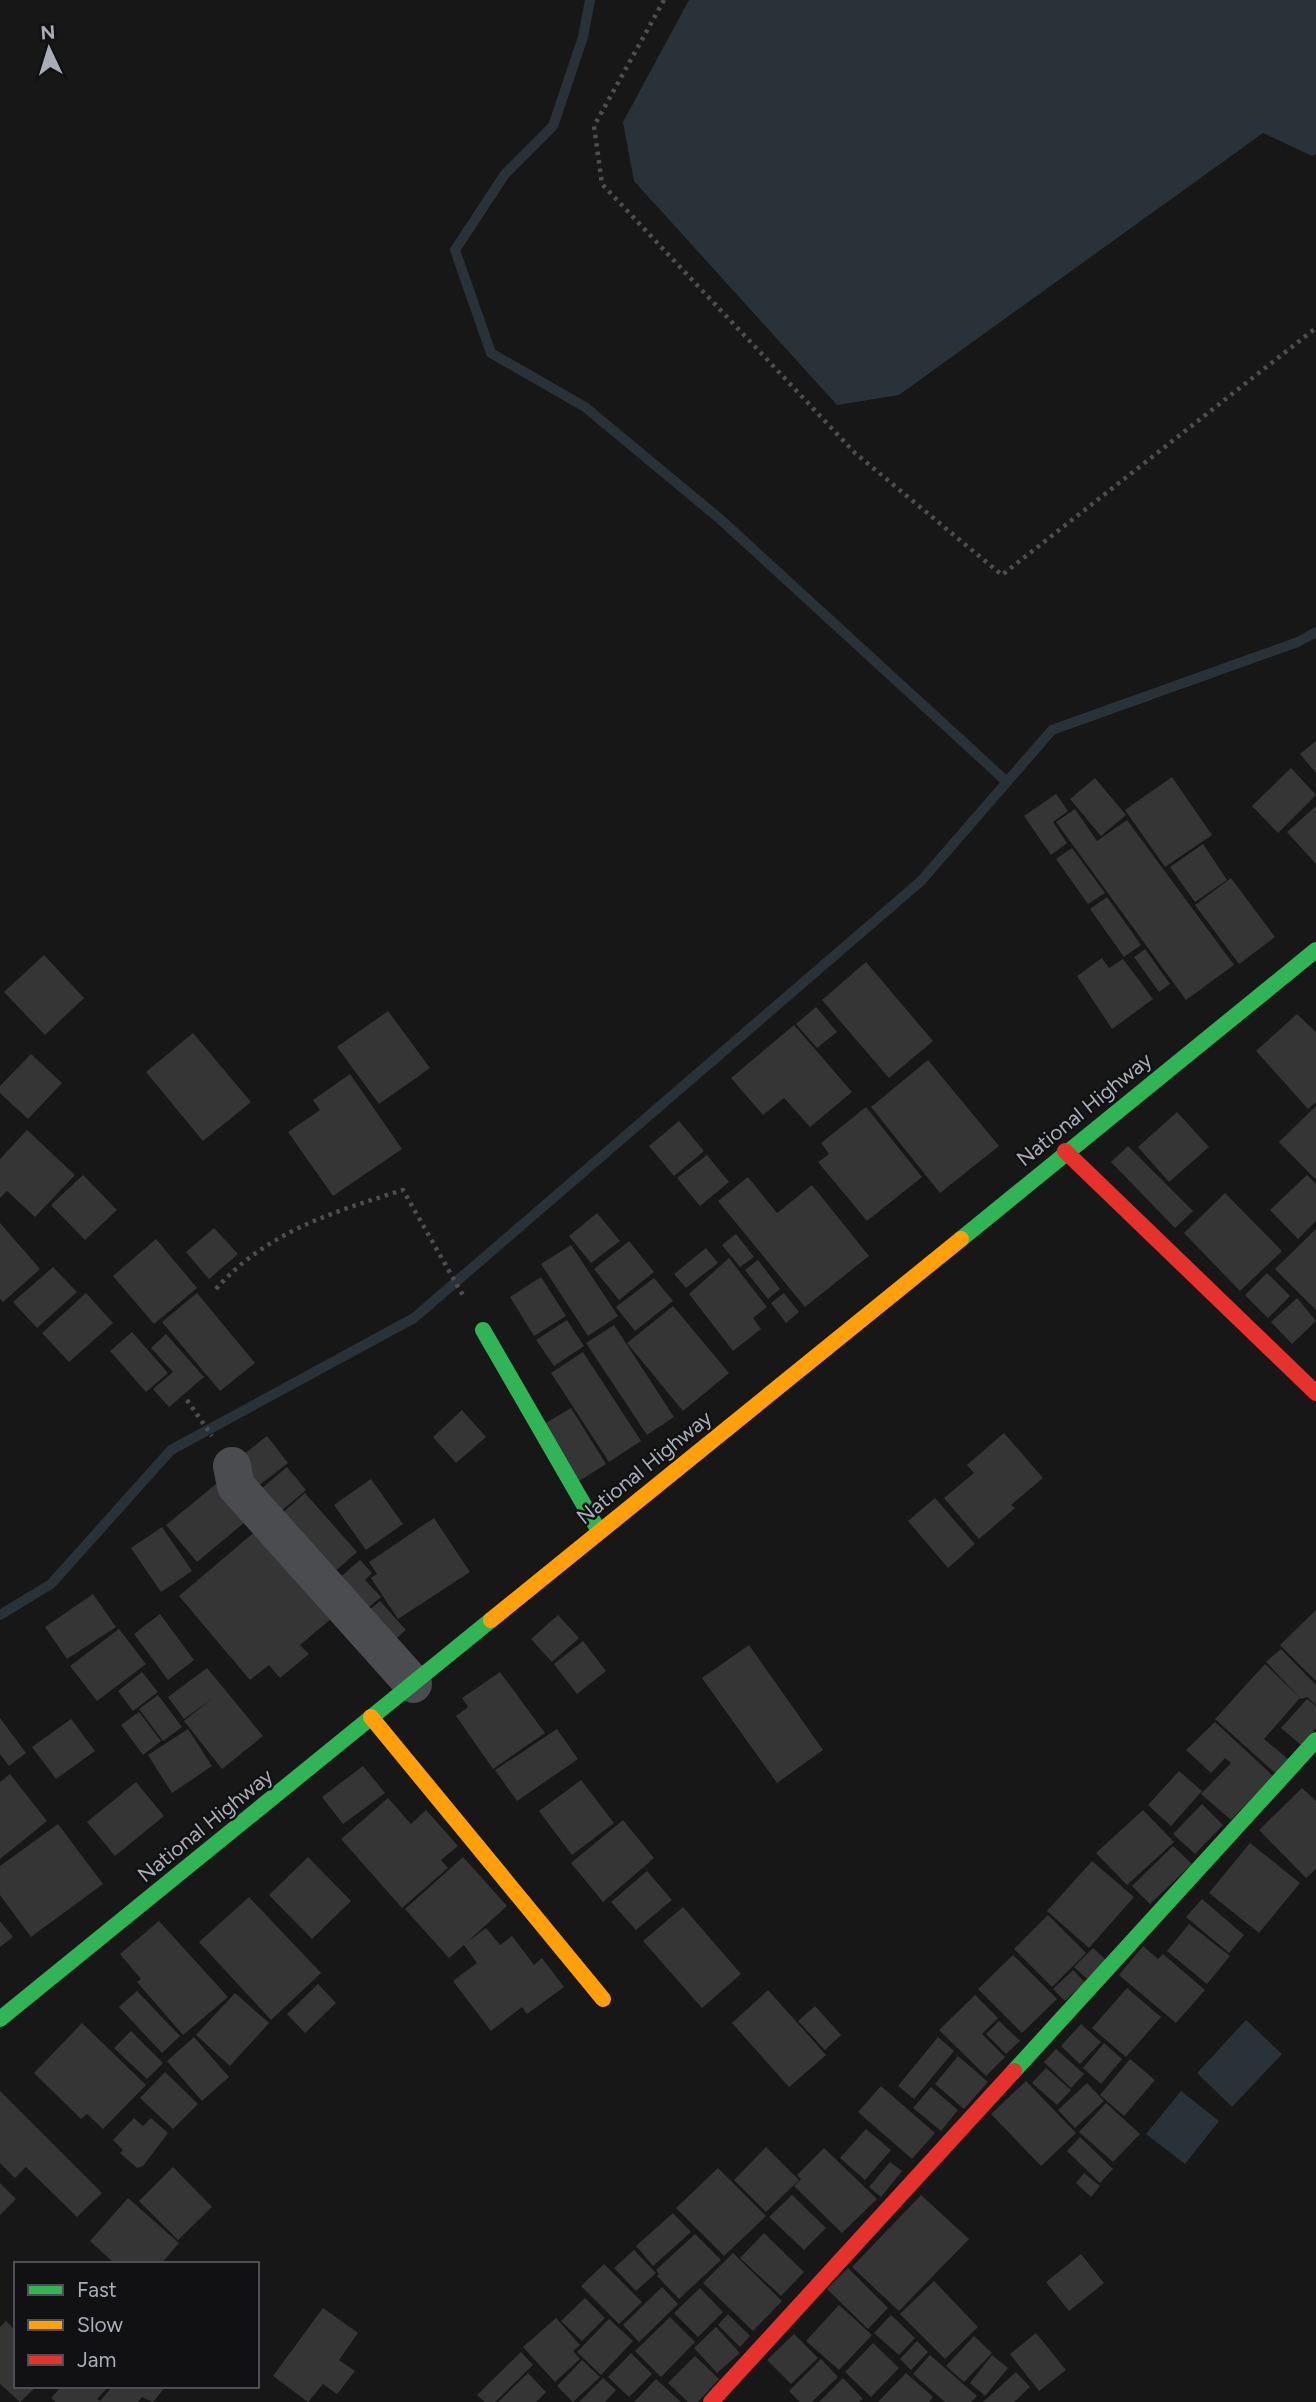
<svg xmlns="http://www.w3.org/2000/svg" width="1316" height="2402" font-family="Figtree,sans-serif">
	<rect width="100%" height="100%" fill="#171717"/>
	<path fill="#2a3239" d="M689,0H1316V154L1312,156L1263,133L899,395L837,405L634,181L623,122Z
		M1246,2020L1282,2054L1232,2107L1197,2073Z
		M1181,2091L1219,2121L1185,2164L1146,2134Z"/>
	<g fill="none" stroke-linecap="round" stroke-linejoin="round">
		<path stroke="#2a3239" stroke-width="10" d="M590,0L583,37L553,126L505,174L455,250L491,353L585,407L720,519L1007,782
			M0,1615L51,1584L171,1450L414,1318L921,881L1052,730L1298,642L1316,632"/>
	</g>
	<path fill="#353536" d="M1316,741V773L1300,754Z
		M1291,768L1316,795L1278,833L1252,806Z
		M1172,777L1212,835L1165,867L1125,810Z
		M1095,778L1126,815L1101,836L1070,799Z
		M1056,794L1068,811L1053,822L1067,843L1051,855L1024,816Z
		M1316,806V864L1287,832Z
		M1075,809L1097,841L1127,820L1234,965L1186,1000L1056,822Z
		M1203,844L1227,880L1195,902L1170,867Z
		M1072,848L1105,893L1088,904L1056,859Z
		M1231,878L1275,937L1239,964L1195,905Z
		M1107,897L1141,945L1124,957L1090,909Z
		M1145,949L1170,984L1159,992L1134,957Z
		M44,955L84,998L45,1035L4,992Z
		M1102,958L1109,968L1123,959L1153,999L1112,1029L1077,976Z
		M866,962L933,1041L889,1078L822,1000Z
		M816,1007L837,1032L817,1048L796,1024Z
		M388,1011L430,1068L379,1104L337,1047Z
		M1297,1014L1316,1032V1102L1308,1109L1256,1051Z
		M794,1025L852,1092L810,1127L784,1098L763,1115L731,1078Z
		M193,1033L251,1102L203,1141L146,1072Z
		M31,1054L62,1083L28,1119L0,1093V1086Z
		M928,1060L999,1146L940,1193L871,1107Z
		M350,1074L402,1149L333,1196L288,1132L320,1110L313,1100Z
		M1316,1106V1180L1279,1142Z
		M866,1107L922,1177L867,1221L818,1162L829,1154L821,1143Z
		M1177,1112L1209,1147L1169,1182L1138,1147Z
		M679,1121L704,1151L674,1176L649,1146Z
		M27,1130L75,1175L35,1217L7,1191L0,1198V1159Z
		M1128,1146L1193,1211L1175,1228L1111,1162Z
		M707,1155L729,1182L700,1206L677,1178Z
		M83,1175L117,1210L85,1240L51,1205Z
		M1307,1175L1316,1184V1221L1298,1239L1270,1210Z
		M748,1177L777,1213L812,1185L869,1256L805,1307L718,1201Z
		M1225,1193L1282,1251L1240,1291L1184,1233Z
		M597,1213L620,1241L591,1263L569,1236Z
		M0,1223L40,1269L3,1302L0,1299Z
		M214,1228L238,1254L209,1279L186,1252Z
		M1316,1229V1310L1275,1269Z
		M736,1234L754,1257L740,1267L722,1245Z
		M156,1239L197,1288L154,1324L113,1276Z
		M629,1241L654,1272L619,1300L594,1269Z
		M571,1245L618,1316L588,1336L541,1264Z
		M706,1248L718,1263L686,1288L674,1274Z
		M729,1258L767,1307L753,1318L761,1329L733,1351L689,1294Z
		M758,1260L780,1289L768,1299L745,1270Z
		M53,1267L77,1292L37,1328L13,1302Z
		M1267,1273L1290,1296L1268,1318L1245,1295Z
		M541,1277L566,1316L534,1336L510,1297Z
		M654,1278L673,1301L635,1331L616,1307Z
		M86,1293L113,1323L69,1362L42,1333Z
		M197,1293L255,1363L220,1391L162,1322Z
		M784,1293L799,1312L786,1323L771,1303Z
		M1297,1298L1316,1321L1292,1344L1271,1322Z
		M673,1306L729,1373L683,1411L627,1343Z
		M567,1320L584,1346L554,1366L536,1340Z
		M614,1325L674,1417L647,1435L586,1343Z
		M132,1332L168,1373L146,1392L110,1351Z
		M166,1334L204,1377L169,1407L153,1389L173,1372L151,1348Z
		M583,1352L641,1441L609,1462L551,1373Z
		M571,1408L606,1464L579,1481L544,1424Z
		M462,1410L486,1437L456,1463L433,1437Z
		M1004,1433L1043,1478L1011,1505L1015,1508L979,1539L944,1498L974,1473L967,1465Z
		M267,1436L288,1463L254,1489L234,1462Z
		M287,1467L306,1490L274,1517L255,1494Z
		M371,1479L403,1524L366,1550L334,1505Z
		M221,1480L251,1517L197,1562L166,1525Z
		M305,1493L357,1552L324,1581L272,1522Z
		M935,1498L975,1544L948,1568L908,1521Z
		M434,1518L470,1572L398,1619L371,1578L377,1574L369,1562Z
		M264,1524L338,1613L300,1645L309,1654L280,1678L269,1665L250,1680L179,1596Z
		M162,1527L192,1571L161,1592L131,1548Z
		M360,1560L372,1573L365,1580L381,1597L357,1617L330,1586Z
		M93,1594L116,1627L67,1659L45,1627Z
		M380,1601L406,1630L385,1648L359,1619Z
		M1316,1610V1681L1280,1645Z
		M160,1614L194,1660L168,1680L134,1634Z
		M558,1615L579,1638L552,1662L531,1639Z
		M119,1629L146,1664L97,1701L70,1666Z
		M583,1641L606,1671L577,1694L554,1664Z
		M749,1645L823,1750L777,1783L702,1678Z
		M1281,1649L1316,1685V1705L1307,1697L1301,1699L1266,1662Z
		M1265,1664L1300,1698L1264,1739L1288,1759L1275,1773L1215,1719Z
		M207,1668L263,1736L222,1769L184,1721L213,1698L184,1719L168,1697Z
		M142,1672L158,1692L133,1711L118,1691Z
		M500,1672L545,1733L493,1769L456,1716L468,1707L462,1698Z
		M158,1695L182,1727L163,1741L139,1709Z
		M1307,1699L1316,1706V1728L1301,1745L1281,1728Z
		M139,1712L161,1741L143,1755L121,1725Z
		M0,1718L26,1753L9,1766L0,1754Z
		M71,1719L95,1751L56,1779L32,1747Z
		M1215,1722L1273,1776L1231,1820L1201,1794L1231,1763L1225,1758L1211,1773L1186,1750Z
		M188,1729L212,1766L172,1793L148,1755Z
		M557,1729L578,1759L517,1801L495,1770Z
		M363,1766L385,1793L343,1824L322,1797Z
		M1179,1771L1202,1791L1171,1826L1148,1805Z
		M10,1774L47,1821L0,1859V1782Z
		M581,1780L614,1823L572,1855L539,1811Z
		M136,1782L164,1816L115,1856L87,1822Z
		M1302,1788L1316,1801V1869L1306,1878L1259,1830Z
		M388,1798L411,1824L426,1810L458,1846L441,1860L448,1868L402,1908L341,1839Z
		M1202,1804L1223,1825L1195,1854L1173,1834Z
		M1143,1810L1174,1842L1127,1885L1096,1853Z
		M623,1820L654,1858L603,1902L571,1863Z
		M58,1824L103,1884L31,1937L0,1895V1866Z
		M1250,1843L1300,1883L1259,1933L1209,1893Z
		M1173,1846L1192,1864L1150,1904L1132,1886Z
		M308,1857L351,1901L312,1939L269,1895Z
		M463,1857L507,1906L466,1943L486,1928L500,1945L512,1936L534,1965L542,1958L564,1987L527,2014L522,2007L491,2031L453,1981L477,1963L464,1945L449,1958L405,1909Z
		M1092,1861L1134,1897L1089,1948L1047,1911Z
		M647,1871L672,1900L636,1930L611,1902Z
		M249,1897L321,1973L271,2020L199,1942Z
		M1202,1899L1244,1935L1229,1953L1186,1917Z
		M683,1907L741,1974L702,2008L643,1941Z
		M1048,1915L1086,1953L1052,1987L1014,1949Z
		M0,1921L13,1937L0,1947Z
		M159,1921L228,1997L183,2035L137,1982L141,1979L120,1954Z
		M1189,1924L1230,1956L1207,1984L1167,1951Z
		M1143,1946L1158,1959L1163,1954L1205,1990L1176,2023L1119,1975Z
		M1093,1948L1106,1960L1087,1979L1074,1967Z
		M1013,1955L1057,1999L1022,2033L978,1989Z
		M1073,1970L1085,1982L1065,2001L1053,1989Z
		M318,1984L336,2003L305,2033L287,2014Z
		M1127,1988L1161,2017L1126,2057L1092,2028Z
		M768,1990L826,2055L789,2087L732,2023Z
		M137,1991L180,2036L162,2053L119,2007Z
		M235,1993L269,2023L230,2066L196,2035Z
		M975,1995L998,2018L982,2034L1005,2057L986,2076L939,2030Z
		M815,2006L841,2035L825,2050L798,2021Z
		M999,2021L1020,2041L1006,2054L986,2034Z
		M82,2023L146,2085L103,2129L87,2114L81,2119L34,2073Z
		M1081,2024L1101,2042L1080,2064L1061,2046Z
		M131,2031L163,2063L147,2079L114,2048Z
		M194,2037L229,2077L202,2101L167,2061Z
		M938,2037L954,2051L914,2099L898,2086Z
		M1104,2043L1122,2059L1101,2084L1083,2068Z
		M1056,2049L1084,2074L1071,2088L1044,2062Z
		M958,2056L988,2082L964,2109L935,2084Z
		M1130,2059L1155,2080L1124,2116L1100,2095Z
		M1046,2068L1071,2090L1057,2105L1032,2083Z
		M165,2072L198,2104L173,2129L140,2098Z
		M1026,2081L1076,2133L1041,2166L991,2114Z
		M1087,2083L1104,2101L1075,2128L1058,2110Z
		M881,2086L935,2133L912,2159L858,2112Z
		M931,2087L958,2110L941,2131L913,2108Z
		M0,2091L102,2193L77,2217L26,2167L15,2178L0,2163Z
		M1106,2103L1140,2134L1113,2162L1079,2132Z
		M134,2118L143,2126L151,2118L168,2133L143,2166L137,2168L120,2153L123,2150L113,2140Z
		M866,2129L891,2150L865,2180L840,2158Z
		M1080,2137L1113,2169L1100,2183L1067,2151Z
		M766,2147L799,2180L766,2212L734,2180Z
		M824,2148L877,2199L842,2233L794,2186L801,2179L797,2175Z
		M890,2162L902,2171L881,2197L869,2187Z
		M173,2167L212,2207L178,2240L139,2201Z
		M718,2168L766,2216L724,2256L676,2208Z
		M1084,2173L1100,2186L1091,2197L1076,2183Z
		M0,2183L16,2199L0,2215Z
		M792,2195L826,2228L804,2250L769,2217Z
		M921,2195L969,2239L899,2311L852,2267Z
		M128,2198L179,2243L161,2264H115L90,2241Z
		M673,2213L691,2232L653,2266L636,2246Z
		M764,2233L804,2272L781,2296L740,2258Z
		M695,2234L721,2260L679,2299L657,2276L659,2274L656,2270Z
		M634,2250L656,2273L636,2291L614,2268Z
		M733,2253L782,2301L753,2331L703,2283Z
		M1081,2254L1104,2283L1069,2311L1046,2282Z
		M604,2264L642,2302L619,2324L581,2286Z
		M848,2268L888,2308L868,2329L827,2289Z
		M934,2281L978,2327L945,2359L900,2314Z
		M662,2287L678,2304L639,2342L623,2325Z
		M700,2288L723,2312L698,2337L674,2313Z
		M585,2298L605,2318L582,2341L561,2321Z
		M839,2305L872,2335L839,2370L806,2341Z
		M323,2308L358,2333L339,2360L355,2371L337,2394L323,2384L308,2402L273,2376Z
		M728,2314L750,2336L740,2347L718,2325Z
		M891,2315L915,2338L899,2355L874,2333Z
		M670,2317L695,2342L661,2377L635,2351Z
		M556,2318L580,2345L573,2351L580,2359L555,2382L523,2347Z
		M609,2319L633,2341L601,2375L577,2352Z
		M6,2321L16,2331V2386H37L20,2402L0,2384V2327Z
		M716,2327L740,2353L717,2373L694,2348Z
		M1036,2333L1066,2370L1039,2391L1010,2354Z
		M794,2334L818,2358L791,2384L767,2360Z
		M974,2336L992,2353L964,2382L946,2366Z
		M917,2341L928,2352L911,2370L900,2359Z
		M873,2343L899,2368L871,2397L845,2372Z
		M521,2352L533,2365L495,2402H485L477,2395Z
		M631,2353L652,2374L629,2397L608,2377Z
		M930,2355L977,2396L971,2402H945L913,2374Z
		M992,2355L1008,2368L985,2396L970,2383Z
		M695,2356L719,2379L698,2402H688L668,2383Z
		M821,2359L838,2377L812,2402H800L789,2391Z
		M582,2360L600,2377L573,2402L557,2386Z
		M1016,2372L1030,2387L1014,2402H983Z
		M528,2373L546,2392L536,2402H498Z
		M906,2373L933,2397L929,2402H878Z
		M603,2378L616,2390L605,2402H579Z
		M843,2378L863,2399L859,2402H819Z
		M656,2379L681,2402H634Z
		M62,2386H109L97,2399L100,2401L113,2386H166L153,2402L142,2397L138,2402H56L51,2398Z"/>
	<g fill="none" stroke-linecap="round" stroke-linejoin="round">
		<path stroke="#4d4e52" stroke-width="4.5" stroke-dasharray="3.5 5" stroke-linecap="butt" d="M664,0L594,126L602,184L855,453L1002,575L1316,328
			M216,1289C266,1232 333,1212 403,1190L465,1299
			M187,1400L212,1436"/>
		<path stroke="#4b4c50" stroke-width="38" d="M232,1466L236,1486L413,1684"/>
		<path stroke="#30b455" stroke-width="16" d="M961,1239L1316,950
			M483,1330L599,1531
			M0,2019L491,1620
			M1014,2071L1316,1740"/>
		<path stroke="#ff9f0a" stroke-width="16" d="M491,1620L961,1239
			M371,1717L603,1999"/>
		<path stroke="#e5322d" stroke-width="16" d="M1065,1151L1316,1393
			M711,2402L1014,2071"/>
	</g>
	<g text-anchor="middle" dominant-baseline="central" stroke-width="5" stroke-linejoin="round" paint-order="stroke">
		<g font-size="21" fill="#a8adb8" stroke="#111113">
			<text transform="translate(1084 1109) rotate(-39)">National Highway</text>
			<text transform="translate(644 1467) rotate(-39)">National Highway</text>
			<text transform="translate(205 1825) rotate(-39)">National Highway</text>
		</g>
	</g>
	<rect x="14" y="2262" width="245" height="126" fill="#111113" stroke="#4d4f55" stroke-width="2"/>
	<rect x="28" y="2285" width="35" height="10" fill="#30b455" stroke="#4d4f55" stroke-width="2"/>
	<text x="77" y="2297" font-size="21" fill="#a8adb8">Fast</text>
	<rect x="28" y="2320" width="35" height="10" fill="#ff9f0a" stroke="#4d4f55" stroke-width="2"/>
	<text x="77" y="2332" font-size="21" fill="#a8adb8">Slow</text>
	<rect x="28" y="2355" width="35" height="10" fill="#e5322d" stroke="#4d4f55" stroke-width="2"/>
	<text x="77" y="2367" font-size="21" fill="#a8adb8">Jam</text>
	<g transform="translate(49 49) rotate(356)" stroke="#111113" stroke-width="5" paint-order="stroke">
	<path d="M0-5L12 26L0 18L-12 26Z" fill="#a8adb8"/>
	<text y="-10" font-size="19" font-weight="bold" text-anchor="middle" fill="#a8adb8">N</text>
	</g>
</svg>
